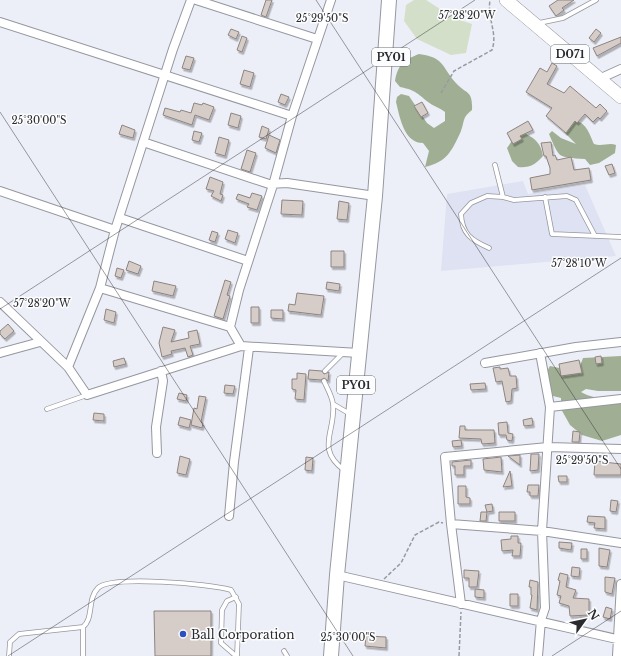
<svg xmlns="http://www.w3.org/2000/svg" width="621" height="656" font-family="'Libre Baskerville',serif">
	<defs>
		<filter id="shadow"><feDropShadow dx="1.5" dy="2.5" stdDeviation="0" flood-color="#0004"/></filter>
	</defs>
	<rect width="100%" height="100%" fill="#edeff8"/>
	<path fill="#dee2f2" d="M523,181L528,194L585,185L616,256L441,271L447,194Z"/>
	<path fill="#d3dfc9" d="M414,0H426L454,18L472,24L466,53L451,55L417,39L404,21L406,5Z"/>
	<path fill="#a0af94" d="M419,54C444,57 442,67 455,82C466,95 473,89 472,110C462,118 465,120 461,131C452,151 447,162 425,167L429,151L423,143C404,143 400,118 396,102L397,97L401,94L409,96L427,123L434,128L445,121V112C440,108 433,106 428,102C417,93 415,90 400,87L395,81C398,64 404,60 419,54Z
		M573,121C586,121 589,133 594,144C602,147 609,142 616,145L615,153L599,163L590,165L585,159C557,157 560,159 549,134L552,131L561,138L576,144L564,132Z
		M526,134C536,139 541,144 543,156C535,165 530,168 518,167L512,161L507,148L516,135Z
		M621,356V391H598L586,389L581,392C593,399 607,399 621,398V435L602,441L582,435L570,425L561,409V398L553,396L543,378L550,366L573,371L580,366L583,358Z"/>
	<path fill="#d7cdc8" stroke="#8d8480" filter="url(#shadow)" d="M266,0H272L266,17L261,15Z
		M558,0H574L562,8L564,10L556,16L549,6Z
		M231,29L239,32L236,39L228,35Z
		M596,29L601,33L594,42L589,38Z
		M242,36L247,38L242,52L237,50Z
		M621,37V43L597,56L593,48Z
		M186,56L194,58L190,70L182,68Z
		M552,63L557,66L547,84L564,93L570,86L596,108L600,104L607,111L600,119L598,117L593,122L585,114L577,123L575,121L566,133L546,116L552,108L526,92L540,68L547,72Z
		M244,70L254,73L250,87L240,84Z
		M281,94L289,97L285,105L278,102Z
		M422,102L428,113L421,117L414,106Z
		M194,103L202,105L203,103L214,107L209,120L195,115L192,125L163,115L165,108L180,112L181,110L191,113Z
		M231,113L241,116L238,128L228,125Z
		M528,121L533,130L520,136L522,139L513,144L507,133Z
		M122,125L135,130L133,138L119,134Z
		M262,126L269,129L266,139L259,137Z
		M194,131L202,133L199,142L192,140Z
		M269,135L280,140L276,153L265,148Z
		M219,137L229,140L225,156L215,153Z
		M551,142L553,156L555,155L557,160L571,157L574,170L589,168L591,180L532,190L530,178L550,174V168L546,156H544L541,143Z
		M247,150L256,153L250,172L241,169Z
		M612,164L615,173L609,175L605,166Z
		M210,177L223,182L220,194L223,195L221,201L211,196L214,191L206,189Z
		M252,193L262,196L257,210L247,207L249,204L236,199L238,194L250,198Z
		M282,200L303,201L302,215L281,214Z
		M339,201L349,203L347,220L337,219Z
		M228,230L238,233L235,243L225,239Z
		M212,231L218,233L215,242L209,240Z
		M331,251H344V267H331Z
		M129,261L141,266L138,274L126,270Z
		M117,268L124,270L121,278L115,276Z
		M225,280L231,282L227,295L230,296L223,319L214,316Z
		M154,281L176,286L173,296L152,291Z
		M327,282L340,284L339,291L326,289Z
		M297,293L324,296L321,315L288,311L289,304L295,305Z
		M251,307H259V323H251Z
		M106,309L116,312L114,323L104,320Z
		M271,310H283V319L271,318Z
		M8,324L14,331L5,339L0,334V331Z
		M163,327L175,330L171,342L189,338L188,332L197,330L200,344L190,346L193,355L188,357L185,348L171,351L172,354L162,357L159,343Z
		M601,356L602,363L596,364L595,357Z
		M124,358L126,364L114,367L113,361Z
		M579,360L582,373L561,376L559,364Z
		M500,367V369L508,368L510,376H516L517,388L512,389L511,401L506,402L502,381L496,382L493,368Z
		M309,370L322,371L324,374L329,372L328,381L324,378L321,380L308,379Z
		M297,373L306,374L304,400L295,399L296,390L292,389V379H297Z
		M485,383L486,389L471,390L470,384Z
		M225,385L235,386L233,394L224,393Z
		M179,393L187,395L186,401L177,399Z
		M199,396L206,397L201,422L203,423L202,428L191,425L194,408L197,409Z
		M94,413L104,414V421L93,420Z
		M180,417L191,420L189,428L178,425Z
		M532,418L533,425L524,426L523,420Z
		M507,422L508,433L513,434L512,441L507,440L506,435H499L498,423Z
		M460,426H465V430H494L495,443L482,444L481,439L459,438Z
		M573,431L580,432L579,442H572Z
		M461,440L462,446L453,447L452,441Z
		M531,454H539L538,470L530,471Z
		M520,455V465L508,456Z
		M180,456L190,459L186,475L177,473Z
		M306,457L313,458L312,471L305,470Z
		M501,457L502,472L484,470L483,459Z
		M471,460V466H464V475H455V466H452V462Z
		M595,461L621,464V475H594Z
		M510,471L512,486L503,487Z
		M558,476H567V482H559Z
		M528,485H539L538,496H530V492H527Z
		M458,486H466V497L470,498V504H458Z
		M611,500L618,501L616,512L610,511Z
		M492,504L493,511L487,512L485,505Z
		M481,512H487L486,521H480Z
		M499,512H515V521H499Z
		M588,516L605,517V529L594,528L595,523L587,522Z
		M511,536H518V543H521L520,556H512L513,550L502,551L501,540L511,539Z
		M559,542L572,543L571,550L559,548Z
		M599,548L610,550L607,567L599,566Z
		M581,549H587V559H581Z
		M572,567L580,568L579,577L571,576Z
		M464,570L479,571L477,587H469V578H464Z
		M560,573L568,575L566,587L576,590L573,598L589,599V615L570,616L569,606L559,603L561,596L557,595L560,581L558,580Z
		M605,577L615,578L612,594L605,592Z
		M530,580L538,582L537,610L530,608L532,595H531V587H529Z
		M475,589L484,590V598L475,597Z
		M510,594H518V606H510Z
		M606,607L612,609L610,619L603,617Z
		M154,611H211V656H155Z
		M366,636L386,637V648L365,646Z"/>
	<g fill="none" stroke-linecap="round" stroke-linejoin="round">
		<g stroke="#95979f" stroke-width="5.5">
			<path id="service" d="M539,23L563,18L596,0
				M495,165L503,197
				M545,197L552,234L621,237
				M489,248C471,240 462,234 461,214L471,203L487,196L503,197L514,200L567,196L576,200L595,236
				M325,371L343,353
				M324,381C327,388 332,396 333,404C336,432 315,448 344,470
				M333,404L350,414
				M47,409L87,395
				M284,651L287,656
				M9,656L10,642L19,634L83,627C94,618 87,599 98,588C111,575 211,584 231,590L239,604L237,656
				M83,656V627
				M236,656L221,643L222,610L227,601L236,597"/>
		</g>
		<g stroke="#95979f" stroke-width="10">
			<path id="minor" d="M196,0L317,39
				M331,0L292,116L273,185L239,290L230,327L241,346L359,353
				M0,22L292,116
				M599,79L621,69
				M143,142L269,184L287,183L375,196
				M0,191L115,230
				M120,218L248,261
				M100,288L230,327
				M0,302L68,367L87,395L241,346
				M0,353L40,342
				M485,363L576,347L621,342
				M68,367L100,288L115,230L173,49L191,0
				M550,407L621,399
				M157,453L156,427L163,381L161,371
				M229,516L234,462L249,348
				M451,524L542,531L621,543
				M337,575L621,640
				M461,604L451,524L445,457L548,447L621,449
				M538,656L541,620L545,608L542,531L550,407L540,353
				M617,656L621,584"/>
		</g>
		<g stroke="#95979f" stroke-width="14">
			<path id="primary" d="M506,0L621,97"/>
		</g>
		<g stroke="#95979f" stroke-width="16">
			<path id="trunk" d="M331,656L337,575L375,196L389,0"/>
		</g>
		<path stroke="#999aa1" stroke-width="1.5" stroke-dasharray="4 2" stroke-linecap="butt" d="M441,93L454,71L492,50C498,33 487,19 490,0
			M384,579L401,563L415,535L439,522L443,523
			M459,656L461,612"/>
		<use href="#service" stroke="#fff" stroke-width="4"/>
		<use href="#minor" stroke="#fff" stroke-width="8"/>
		<use href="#primary" stroke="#fff" stroke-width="13"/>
		<use href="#trunk" stroke="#fff" stroke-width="14"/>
	</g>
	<path fill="none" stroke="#2b2b2f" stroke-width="1" stroke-opacity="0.45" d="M316,0L621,469M0,112L353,656M0,309L475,0M8,656L621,258M552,656L621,611"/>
	<circle fill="#2d50c0" stroke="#fcfdfe" stroke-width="1.5" cx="183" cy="634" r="4"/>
	<g text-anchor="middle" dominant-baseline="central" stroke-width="3" stroke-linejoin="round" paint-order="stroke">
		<g fill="#fcfdfe" stroke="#6a6a6d" stroke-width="1">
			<rect x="551" y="45" width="38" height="18" rx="3"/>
			<rect x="372" y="48" width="38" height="18" rx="3"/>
			<rect x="337" y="376" width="38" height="18" rx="3"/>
		</g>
		<g font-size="11" font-weight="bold" fill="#2b2b2f">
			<text x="570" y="54">D071</text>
			<text x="391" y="57">PY01</text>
			<text x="356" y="385">PY01</text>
		</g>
		<g font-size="12" fill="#2b2b2f" stroke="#fcfdfe" text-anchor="start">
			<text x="191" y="634">Ball Corporation</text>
		</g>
	</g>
	<g font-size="10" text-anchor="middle" fill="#2b2b2f" stroke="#fcfdfe" stroke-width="3" stroke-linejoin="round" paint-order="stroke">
		<text x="467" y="19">57°28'20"W</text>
		<text x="322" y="22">25°29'50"S</text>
		<text x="39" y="124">25°30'00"S</text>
		<text x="579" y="267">57°28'10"W</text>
		<text x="42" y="307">57°28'20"W</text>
		<text x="582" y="464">25°29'50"S</text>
		<text x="348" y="641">25°30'00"S</text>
	</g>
	<g transform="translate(585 620) rotate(57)" stroke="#fcfdfe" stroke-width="3" paint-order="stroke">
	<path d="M0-3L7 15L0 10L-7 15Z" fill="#2b2b2f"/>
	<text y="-6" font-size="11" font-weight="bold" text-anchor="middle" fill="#2b2b2f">N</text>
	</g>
</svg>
